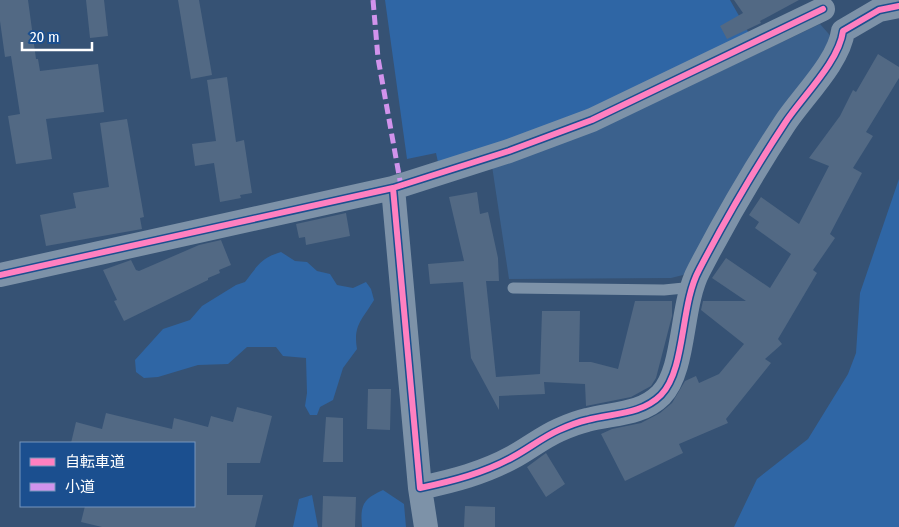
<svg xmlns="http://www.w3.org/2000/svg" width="899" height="527" font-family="'Fira Sans Condensed','Noto Sans JP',sans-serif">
	<rect width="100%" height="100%" fill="#365274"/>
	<path fill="#2f66a5" d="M385,0H730L751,37L622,99L439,167L436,153L407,159Z
		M899,179V527H734L757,479L808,439L848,374L856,353L860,293Z
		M281,252L295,261L307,262L317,271L330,274L337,285L353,288L366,282L371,289L374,300C362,320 353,325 357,349L343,368L333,400L320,407L317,415H310L305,406L307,393L306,358L283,356L276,347H247L228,364L198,365L158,377L144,378L136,372L135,360L163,329L190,320L202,306L236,285L245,282C257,267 260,258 281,252Z
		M383,490L404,504L406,527H362C360,505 363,499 383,490Z
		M312,495L318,527H293L299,499Z"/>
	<path fill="#3b618d" d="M820,24L835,41L692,269L683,275L671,278L509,279L492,166L662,99Z"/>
	<path fill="#526984" d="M0,0H28L36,59H38L40,71L98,64L104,112L46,119L52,159L16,164L8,116L20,114L11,56L5,57L0,21Z
		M86,0H104L108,36L90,38Z
		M178,0H199L212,75L191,79Z
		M734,0H799L760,21L761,23L727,39L720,26L743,13Z
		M878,54L899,67V78L866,132L873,136L853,168L862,173L830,234L835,238L813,270L817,273L778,339L782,344L765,359L771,363L726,419L728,423L679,444L683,453L625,481L601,434L612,429L641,423L660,413L672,403L685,381L696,376L699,383L719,374L744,344L701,310L703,301H746L712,278L726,258L770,288L791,254L755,228L759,222L749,215L761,197L799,224L829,166L809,158L840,116L853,90L856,92Z
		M227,77L236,142L244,140L252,193L240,195L241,198L220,202L214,163L195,166L192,144L216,141L207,80Z
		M127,119L144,217L140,218L142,229L46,246L40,215L76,208L73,193L109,187L100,123Z
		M477,192L480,214L488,212L498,258L499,281H486L496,377L540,374L542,311H580L579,362H591L618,369L635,301H672V316L656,378L651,386L631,397L586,406L585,384L544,382L545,394L499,396V410L471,358L463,282L430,284L428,264L464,261L449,197Z
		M346,213L350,236L306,245L305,237L299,238L296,224Z
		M221,240L231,265L219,270L220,273L208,278V280L124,321L114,301L117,300L103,270L131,260L136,270L139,271L199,245Z
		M368,389H391L390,430L367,429Z
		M237,407L272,416L260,463H227V495H263L255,527H102L81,522L85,506H194V443H71L76,422L102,429L106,413L172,429L174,418L208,427L211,416L233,422Z
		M326,417L343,418V462H323Z
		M546,453L565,484L546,497L527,467Z
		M323,496L356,497L355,527H322Z
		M465,506L495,507V527H464Z"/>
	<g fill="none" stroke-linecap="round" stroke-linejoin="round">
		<path stroke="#7d92a8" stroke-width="11" d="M513,288L664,290L684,288L693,284"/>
		<path stroke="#7d92a8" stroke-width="24" d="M393,188L420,488C453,481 484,473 513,457C528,449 543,437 559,430C568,426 578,422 587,420C613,413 641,415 661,395C686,369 680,305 699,270C725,220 754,170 785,123C802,97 839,62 843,31L879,10L899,6
			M0,275L393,188L509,151L592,120L823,9
			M420,488L426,527"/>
		<path stroke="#d193ec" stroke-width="5" stroke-dasharray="10 5" stroke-linecap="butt" d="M373,0L378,58L401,186"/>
		<g stroke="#1b4f8f" stroke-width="9">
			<path id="cycleway" d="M393,188L420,488C453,481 484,473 513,457C528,449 543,437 559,430C568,426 578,422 587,420C613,413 641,415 661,395C686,369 680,305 699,270C725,220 754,170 785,123C802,97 839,62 843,31L879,10L899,6
				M0,275L393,188L509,151L592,120L823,9"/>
		</g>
		<use href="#cycleway" stroke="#ff80c0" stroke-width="6"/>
	</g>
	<rect x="20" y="442" width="175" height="65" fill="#1b4f8f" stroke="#7695bc"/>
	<rect x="30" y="458" width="25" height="8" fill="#ff80c0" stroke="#7695bc"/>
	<text x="65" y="467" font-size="15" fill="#ffffff">自転車道</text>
	<rect x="30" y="483" width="25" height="8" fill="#d193ec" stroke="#7695bc"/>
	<text x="65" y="492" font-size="15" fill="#ffffff">小道</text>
	<path d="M22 42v8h70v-8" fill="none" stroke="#ffffff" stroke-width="2.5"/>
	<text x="30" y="42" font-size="15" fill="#ffffff" stroke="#1b4f8f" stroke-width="4" paint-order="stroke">20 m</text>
</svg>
